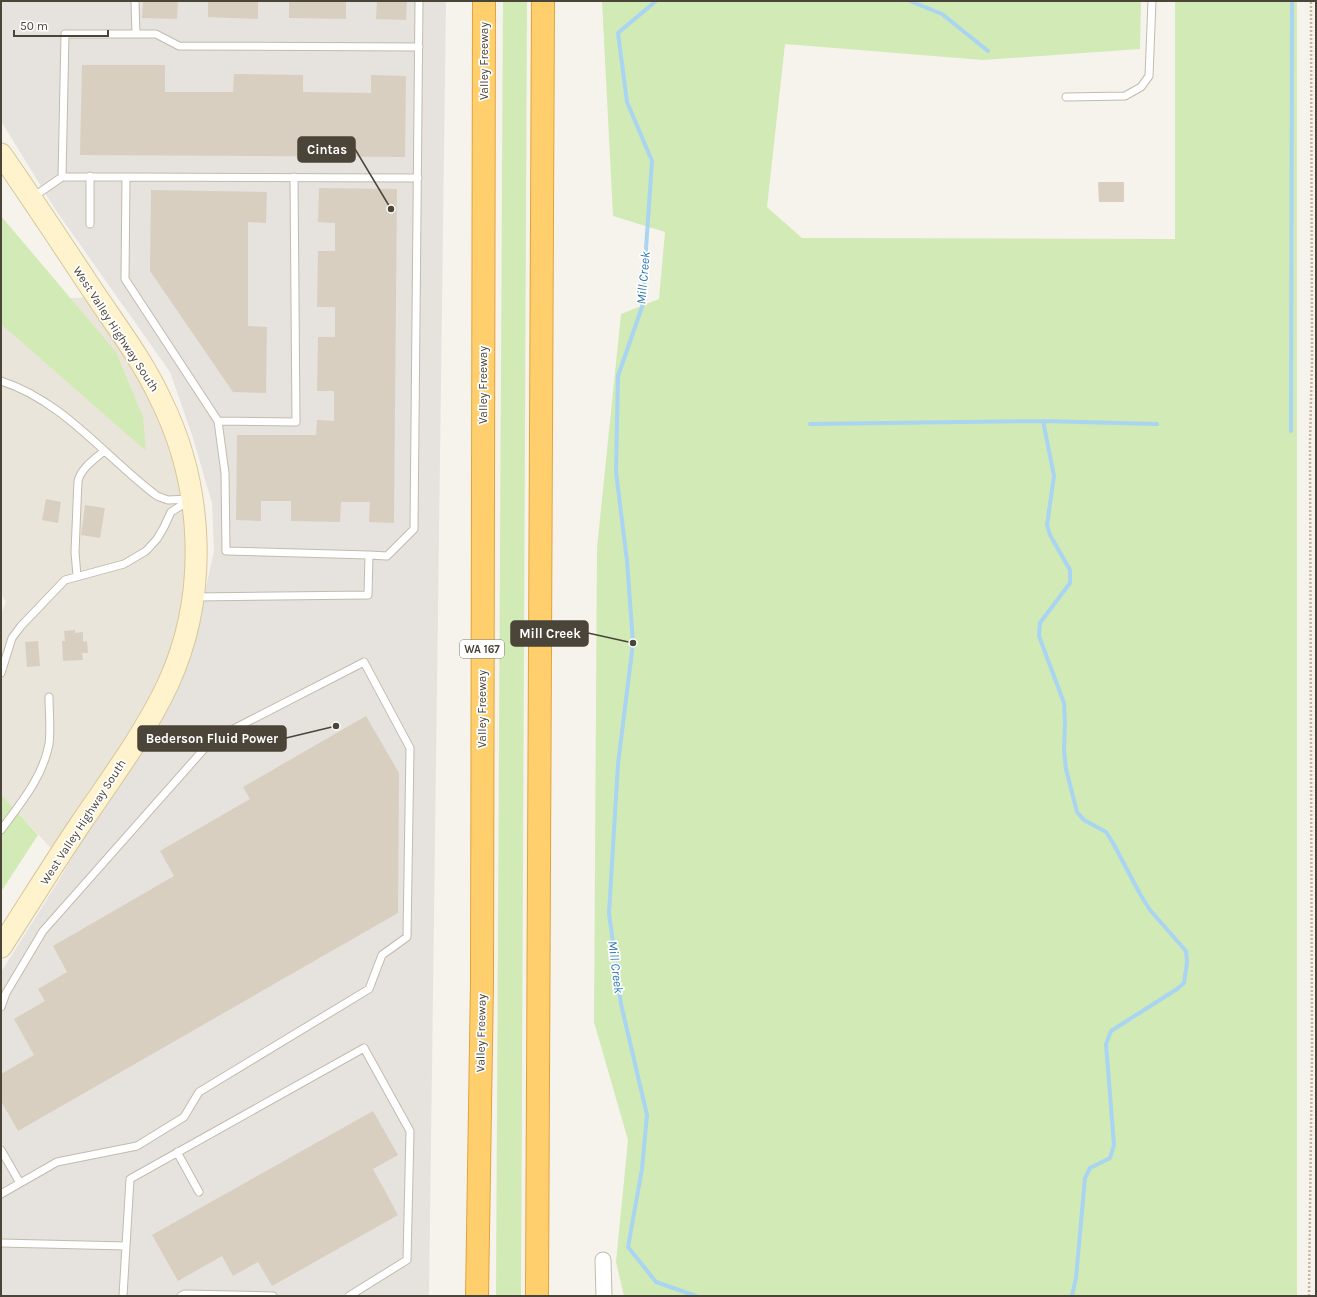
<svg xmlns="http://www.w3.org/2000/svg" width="1317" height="1297" font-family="Karla,sans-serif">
	<rect width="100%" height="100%" fill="#f6f3ec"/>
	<path fill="#eae5da" d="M97,297L153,382L195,527L180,651L58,856L1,794V615L6,602L1,594V301Z"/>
	<path fill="#e6e2dd" d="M1,1H446L429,1296H1V972L59,880L191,655L214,551L212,503L192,435L170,372L55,209L1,121Z"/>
	<path fill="#d2eab5" d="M503,1H527L521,1296H496Z
		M602,1H1141L1140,49L983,60L785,44L767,207L802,238L1175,239V1H1297V1296H624L616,1262L628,1140L594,1022L597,548L621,314L659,299L665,232L613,216Z
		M1,216L116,352L143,417L146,451L1,324Z
		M1,794L38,835L1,892Z"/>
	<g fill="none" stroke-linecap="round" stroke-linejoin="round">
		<path stroke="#a9d4f2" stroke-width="4" d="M656,1L618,33L627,102L652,161L642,307L618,376L616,472L627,561L633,643L618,764L609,913L621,1004L647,1115L642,1169L628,1247L656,1282L696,1296
			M910,1L942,14L988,51
			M1043,421L1054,476L1047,525L1050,535L1070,570V583L1040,623L1039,636L1064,703L1065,723L1064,751L1066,769L1077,812L1084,820L1106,832L1113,843L1140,894L1150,910L1186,951L1187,962L1184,983L1177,989L1111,1031L1106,1044L1114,1145L1110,1158L1090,1168L1085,1178L1076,1278L1072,1296
			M810,424L1043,421L1157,424
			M1291,431L1292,1"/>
	</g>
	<path fill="#d8cfc1" d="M143,1H178L177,19L142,18Z
		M208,1H258V19L208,17Z
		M289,1H346V19L289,18Z
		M377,1H407L406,20L376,19Z
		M82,65H165V92H233L234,74L303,75V92L371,93V75L406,76L405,157L80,155Z
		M1098,182H1124V202H1099Z
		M319,188L397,189L394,523L369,522L370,502H341L340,522L291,521V501H261V521L236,520L237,435H316L317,420L334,421V391H317L318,337H335V307H317L318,251H335V223L318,222Z
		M151,190L267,192L266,223L248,222V326L267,327L266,393L233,392L150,271Z
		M46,499L61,502L58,523L42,520Z
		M85,505L105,508L100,538L81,535Z
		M75,630V633L83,632V642L87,641L88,653H82L83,660L63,661L62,641H65L64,631Z
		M38,641L40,666L27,667L25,642Z
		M366,716L399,773L398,913L18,1131L1,1101V1074L34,1055L14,1019L45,1001L38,989L67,972L53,946L174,876L160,851L250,799L243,787Z
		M373,1111L398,1155L373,1169L398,1215L272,1286L258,1262L233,1276L222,1256L178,1281L152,1235Z"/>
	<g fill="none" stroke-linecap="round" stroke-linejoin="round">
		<g stroke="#c2bbae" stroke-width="9">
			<path id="service" d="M135,1L136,34
				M1066,97L1125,96L1141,87L1149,76L1152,1
				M62,177L65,34H156L179,46L419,47
				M33,197L62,177H126
				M90,224V176
				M1,381C64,401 106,458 157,496L168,500L190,499
				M218,421L296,422L294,177
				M369,555L226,551L225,473L218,421L125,279L126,177L418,178
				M77,576L75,552L78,481C81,468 95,459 104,451
				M195,597L368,595L369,555L387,556L414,529L419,1
				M1,673L12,638L21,626L65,580L124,564L146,551L157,539L164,527L171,512L190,500
				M1,830C20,804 43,777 49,744C51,729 49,712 49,697
				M1,1007L6,993L43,931L212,740L364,662L410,748L407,937L382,955L369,989L199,1092L184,1117L137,1146L57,1162L1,1194
				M1,1150L20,1183
				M177,1152L199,1192
				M1,1243L126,1246
				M123,1296L130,1179L364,1048L410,1131L407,1260L349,1296
				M181,1296L185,1294L273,1296"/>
		</g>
		<g stroke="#c2bbae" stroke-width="17">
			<path id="minor" d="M603,1260L604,1296"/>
		</g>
		<g stroke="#d6c79b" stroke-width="23">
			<path id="secondary" d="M1,154C31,197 60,241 89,285C114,323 142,359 161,400C204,487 209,595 168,684C144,735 110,780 79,826C52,866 27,907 1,947"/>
		</g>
		<g stroke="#e0a43c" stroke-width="24">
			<path id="motorway" d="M477,1296L482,982L484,1
				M537,1296L543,1"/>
		</g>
		<path stroke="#c4b79f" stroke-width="2.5" stroke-dasharray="2 2" stroke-linecap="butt" d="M1309,1296L1312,1051L1310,443L1312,360L1311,1"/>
		<use href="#service" stroke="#fff" stroke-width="7"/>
		<use href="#minor" stroke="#fff" stroke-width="15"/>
		<use href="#secondary" stroke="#fff3cd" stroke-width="21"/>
		<use href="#motorway" stroke="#ffcf6e" stroke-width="22"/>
	</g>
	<g text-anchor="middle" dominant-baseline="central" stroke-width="3.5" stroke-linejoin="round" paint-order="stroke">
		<rect fill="#fff" stroke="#817c74" stroke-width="1" x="460" y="640" width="44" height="18" rx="3"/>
		<g font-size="11" font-weight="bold" fill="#4b4439">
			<text x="482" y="649">WA 167</text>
		</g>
		<g font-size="12" fill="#4b4439" stroke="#fff">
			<text transform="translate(484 61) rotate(-90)">Valley Freeway</text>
			<text transform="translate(116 329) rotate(57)">West Valley Highway South</text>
			<text transform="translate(483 385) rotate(-90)">Valley Freeway</text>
			<text transform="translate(482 709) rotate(-90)">Valley Freeway</text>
			<text transform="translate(83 822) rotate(-57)">West Valley Highway South</text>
			<text transform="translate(481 1033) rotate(-89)">Valley Freeway</text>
		</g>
		<g font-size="13" font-style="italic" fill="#2e7ab2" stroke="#fff">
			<text transform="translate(643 278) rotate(-85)">Mill Creek</text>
			<text transform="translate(616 967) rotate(83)">Mill Creek</text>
		</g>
	</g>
	<path fill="none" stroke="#4b4439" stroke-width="1.5" d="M391 209L355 149M633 643L588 633M336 726L286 738"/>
	<g fill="#4b4439" stroke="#fff" stroke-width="1.5">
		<circle cx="391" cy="209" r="4"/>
		<circle cx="633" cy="643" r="4"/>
		<circle cx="336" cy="726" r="4"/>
	</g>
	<g fill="#4b4439" stroke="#4b4439" stroke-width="1.5">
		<rect x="298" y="137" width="57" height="25" rx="4"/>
		<rect x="511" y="621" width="77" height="25" rx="4"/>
		<rect x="138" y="726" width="148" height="25" rx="4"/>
	</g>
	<g font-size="13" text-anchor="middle" font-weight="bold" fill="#fff">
		<text x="327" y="154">Cintas</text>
		<text x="550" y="638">Mill Creek</text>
		<text x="212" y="743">Bederson Fluid Power</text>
	</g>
	<rect width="1317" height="1297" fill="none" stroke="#4b4439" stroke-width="4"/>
	<path d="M14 30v6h94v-6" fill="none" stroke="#4b4439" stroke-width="2"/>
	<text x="20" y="30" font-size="12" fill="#4b4439" stroke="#ffffff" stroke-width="3" paint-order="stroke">50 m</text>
</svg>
